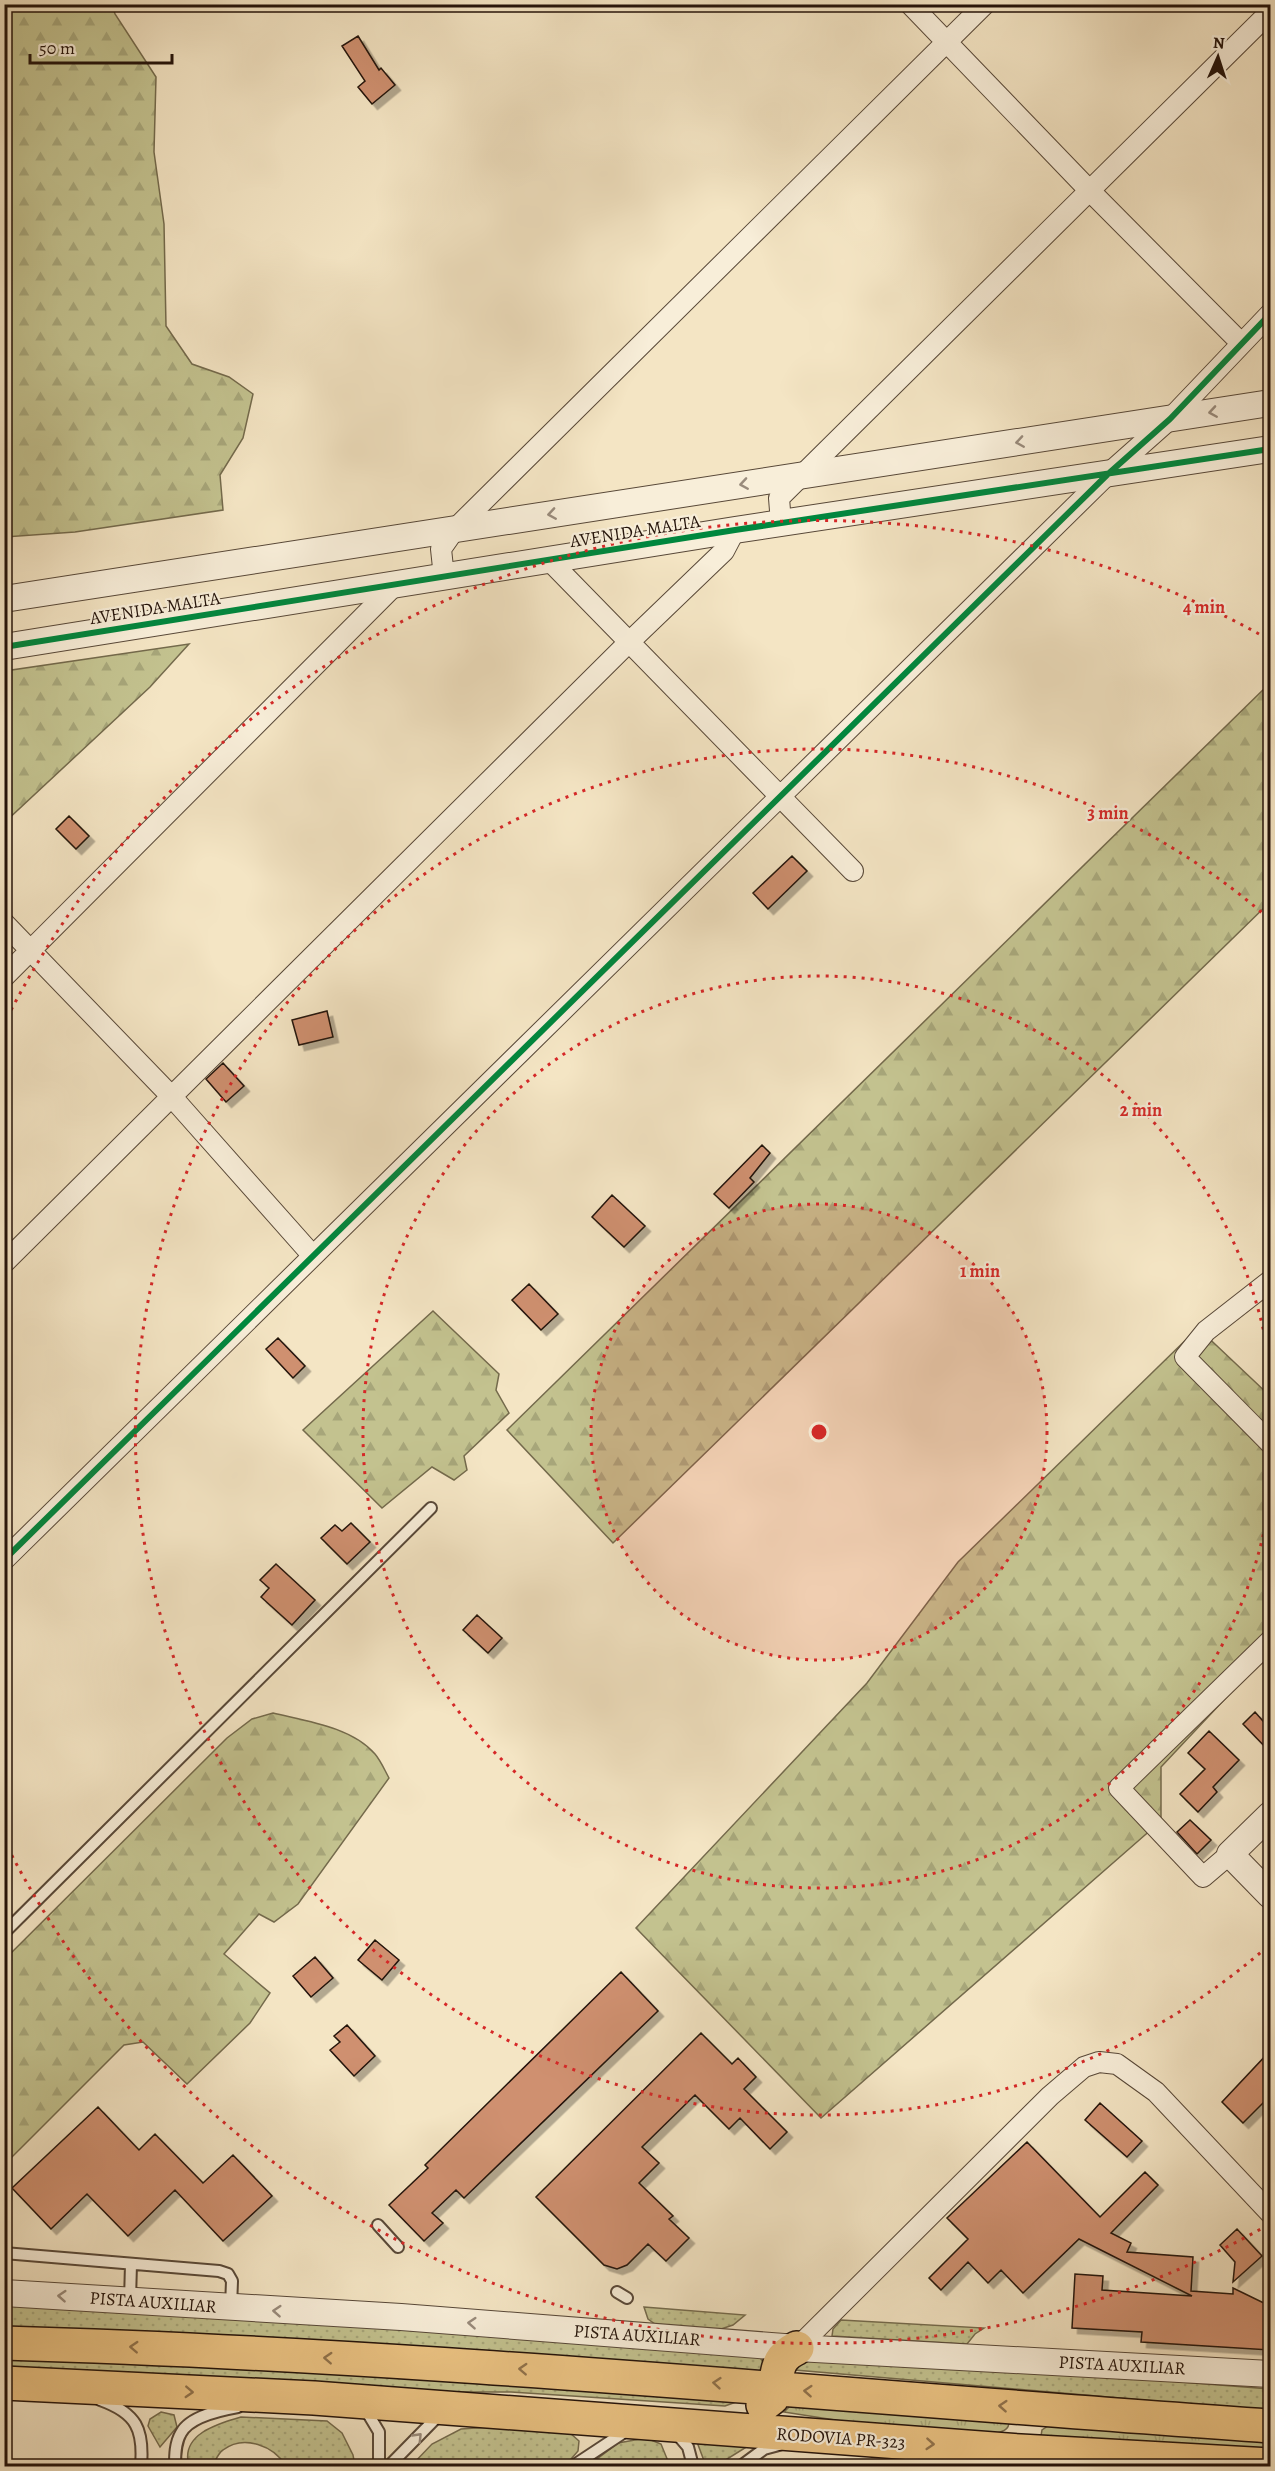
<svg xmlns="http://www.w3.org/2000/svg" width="1275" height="2471" font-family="Alegreya,serif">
	<defs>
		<pattern id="grass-dots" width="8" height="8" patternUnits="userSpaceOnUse" patternTransform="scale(1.5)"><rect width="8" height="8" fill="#c3c28f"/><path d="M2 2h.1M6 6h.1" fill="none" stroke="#a7a67a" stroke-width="1.8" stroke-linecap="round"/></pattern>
		<pattern id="forest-firs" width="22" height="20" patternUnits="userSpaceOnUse" patternTransform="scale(1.5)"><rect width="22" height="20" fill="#c3c28f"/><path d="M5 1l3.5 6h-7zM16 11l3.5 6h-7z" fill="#a7a67a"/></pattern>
		<pattern id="park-tufts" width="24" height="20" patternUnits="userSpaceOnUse" patternTransform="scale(1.5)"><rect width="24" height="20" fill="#c3c28f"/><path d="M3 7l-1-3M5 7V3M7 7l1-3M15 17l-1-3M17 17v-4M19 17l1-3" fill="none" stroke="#a7a67a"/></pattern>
		<filter id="shadow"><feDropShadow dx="5.5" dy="5.5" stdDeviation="0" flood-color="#0004"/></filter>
	</defs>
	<rect width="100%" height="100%" fill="#f4e5c4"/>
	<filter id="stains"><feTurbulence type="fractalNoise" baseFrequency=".00333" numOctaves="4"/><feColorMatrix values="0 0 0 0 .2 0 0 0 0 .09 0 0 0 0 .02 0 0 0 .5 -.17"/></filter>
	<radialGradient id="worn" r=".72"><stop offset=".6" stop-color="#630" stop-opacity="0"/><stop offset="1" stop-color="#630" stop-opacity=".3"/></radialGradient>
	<path fill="url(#grass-dots)" stroke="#746a4c" stroke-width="1.5" d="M4,2302L373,2327L759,2356L763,2362L764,2374L5,2330Z
		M644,2307L745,2315L733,2325L718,2330L655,2324L648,2319Z
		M841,2320L984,2328L975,2334L967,2344L832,2336L833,2329Z
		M5,2350L739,2401L725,2406L511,2392H379L5,2374Z
		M810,2353L1270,2389V2411L795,2370V2360Z
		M161,2412L174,2415L177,2427L160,2447L148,2426L150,2419Z
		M241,2417L327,2421L342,2433L353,2455L355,2466H286C274,2446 244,2434 223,2450C218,2453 215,2462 212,2466H189C180,2435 216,2424 241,2417Z
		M490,2427L570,2433L579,2441L578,2451L565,2466H411L432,2444L461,2429Z
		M646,2438L661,2444L670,2466H588L618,2443Z
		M697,2442L748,2446L716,2466H706Z"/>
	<path fill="url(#forest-firs)" stroke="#746a4c" stroke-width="1.5" d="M5,4L112,5L115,14L156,77L154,152L164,224L166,326L192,364L229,377L253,394L243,438L220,475L223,510L75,532L5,537Z
		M189,644L150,687L5,822V671Z
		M1270,683V902L613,1543L507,1430Z
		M433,1311L499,1374L496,1390L509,1413L464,1456L467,1470L454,1480L432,1467L382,1508L303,1430Z
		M1198,1328L1270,1396V1651L1161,1767V1821L821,2118L636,1928L867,1683L958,1562Z
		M273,1713C306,1721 352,1727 375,1754C381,1761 385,1771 389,1778L298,1904L274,1922L259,1914L224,1954L270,1993L250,2023L187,2084L143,2042L124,2045L5,2164V1959L227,1738L252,1719Z"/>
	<path fill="url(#park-tufts)" stroke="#746a4c" stroke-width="1.5" d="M791,2405L1009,2422C1009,2429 1004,2431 997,2433L854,2423L784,2412Z
		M1048,2426L1270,2438V2453L1044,2437L1041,2436L1042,2430Z"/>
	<path fill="#cf9070" stroke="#24130a" stroke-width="1.5" filter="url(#shadow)" d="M358,36L379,70L381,68L395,85L372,104L358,87L365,81L342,46Z
		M69,816L89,836L76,849L56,829Z
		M792,856L807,871L768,909L753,893Z
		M327,1011L333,1037L299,1045L292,1020Z
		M223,1063L244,1086L226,1102L206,1079Z
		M762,1145L770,1153L750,1178L754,1182L729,1208L714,1194Z
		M612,1195L645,1226L624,1247L592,1217Z
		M529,1284L558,1314L541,1330L512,1300Z
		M278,1338L305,1366L293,1378L266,1349Z
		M351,1523L370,1542L347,1564L321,1538L335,1525L342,1531Z
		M276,1564L315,1600L292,1625L261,1597L269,1588L260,1580Z
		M477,1615L502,1638L488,1653L463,1630Z
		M1255,1712L1270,1729V1752L1243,1724Z
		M1209,1731L1239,1760L1213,1787L1217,1792L1198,1812L1180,1794L1205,1769L1188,1753Z
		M1190,1820L1211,1840L1197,1854L1177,1832Z
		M375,1940L399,1960L382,1980L358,1960Z
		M315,1957L333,1978L311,1997L293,1976Z
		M621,1972L658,2011L464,2198L456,2190L432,2213L443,2223L424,2241L389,2205L428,2168L425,2165Z
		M347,2025L375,2056L354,2076L330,2050L340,2042L334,2036Z
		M701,2033L732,2064L738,2058L756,2077L744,2089L787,2132L770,2149L740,2118L729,2129L695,2095L642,2147L659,2163L639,2183L673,2216L669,2219L689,2238L666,2261L648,2244L627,2265L617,2269L604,2265L536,2197Z
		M1270,2051V2096L1243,2123L1222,2102Z
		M1100,2103L1142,2141L1127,2157L1085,2120Z
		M98,2107L139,2150L155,2134L203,2183L233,2155L272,2196L223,2241L175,2190L128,2236L87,2194L51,2229L12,2188Z
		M1027,2142L1100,2217L1145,2172L1158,2185L1111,2233L1131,2243L1127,2252L1193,2257L1191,2291L1233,2294V2288L1270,2306V2350L1141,2342L1142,2332L1072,2328L1075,2274L1103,2276L1102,2290L1192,2296L1079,2239L1023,2293L1001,2270L988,2283L968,2262L941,2290L929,2278L968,2239L947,2218Z
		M1237,2229L1262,2256L1233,2282L1235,2262L1220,2245Z"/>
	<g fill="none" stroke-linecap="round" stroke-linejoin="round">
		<g stroke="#584838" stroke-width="14">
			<path id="service" d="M4,1933L431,1508
				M378,2225L398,2247
				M4,2253L219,2271L228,2274L232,2281L231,2307
				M617,2292L627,2298
				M130,2300L131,2264
				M100,2400C137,2413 144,2430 141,2466
				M364,2407L379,2432V2466
				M675,2432L688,2447L693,2466
				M175,2466C175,2456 175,2443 181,2433C190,2416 221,2410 238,2407
				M389,2466L441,2413
				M573,2466L626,2431
				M741,2466L764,2449L779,2445"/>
		</g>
		<g stroke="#584838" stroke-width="22">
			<path id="minor" d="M910,4L1089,190L1241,343
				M781,523L779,498L1270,12
				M549,560L853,871
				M444,577L441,549L455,529L985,4
				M4,923L172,1097L313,1256
				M4,977L396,584
				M4,1263L621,650L724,551L735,530
				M1270,1281L1206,1331L1185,1357L1270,1443
				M4,1560L1108,474L1170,419L1270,314
				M1230,1854L1203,1877L1119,1788L1270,1641
				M797,2348L1050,2096L1084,2067L1099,2062L1117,2064L1156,2092L1270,2213"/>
		</g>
		<g stroke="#584838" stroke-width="28">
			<path id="tertiary" d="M4,599L1270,403
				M4,647L735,530L1270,449
				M1270,1815L1230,1854L1270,1895
				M4,2293L401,2317L797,2348L1270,2374"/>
		</g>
		<g stroke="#24130a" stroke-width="36">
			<path id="trunk" d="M4,2343C427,2355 849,2397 1270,2426
				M4,2383L314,2398L1020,2451L1270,2465
				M763,2405L772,2398C780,2375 772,2360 797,2348"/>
		</g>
		<use href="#service" stroke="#f8eed9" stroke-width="10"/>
		<use href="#minor" stroke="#f8eed9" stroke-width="20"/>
		<use href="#tertiary" stroke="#f8eed9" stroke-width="26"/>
		<use href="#trunk" stroke="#eac282" stroke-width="33"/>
		<g stroke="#f8eed9" stroke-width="10">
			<path id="cycleway" d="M4,647L735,530L1270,449
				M4,1560L1108,474L1170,419L1270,314"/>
		</g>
		<use href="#cycleway" stroke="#00873e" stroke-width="6"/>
	</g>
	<defs><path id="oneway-chevron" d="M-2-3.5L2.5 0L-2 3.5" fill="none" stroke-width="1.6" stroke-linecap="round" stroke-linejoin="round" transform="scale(1.5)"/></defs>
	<g stroke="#998b7c">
		<use href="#oneway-chevron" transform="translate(1213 412) rotate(171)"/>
		<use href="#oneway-chevron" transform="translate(1020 442) rotate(171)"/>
		<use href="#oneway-chevron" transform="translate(744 484) rotate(171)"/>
		<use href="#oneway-chevron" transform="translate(552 514) rotate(171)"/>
		<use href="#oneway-chevron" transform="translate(62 2296) rotate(-176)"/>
		<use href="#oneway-chevron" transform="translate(277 2311) rotate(-176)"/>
		<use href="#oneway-chevron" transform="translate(472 2323) rotate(-176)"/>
		<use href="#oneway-chevron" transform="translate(418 2437) rotate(-46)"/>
	</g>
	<g stroke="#91734c">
		<use href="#oneway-chevron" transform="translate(134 2347) rotate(-177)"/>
		<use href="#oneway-chevron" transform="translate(328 2358) rotate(-177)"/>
		<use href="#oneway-chevron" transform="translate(523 2369) rotate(-177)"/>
		<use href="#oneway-chevron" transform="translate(717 2383) rotate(-175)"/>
		<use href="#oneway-chevron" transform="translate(808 2391) rotate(-176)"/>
		<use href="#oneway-chevron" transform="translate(189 2392) rotate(3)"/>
		<use href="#oneway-chevron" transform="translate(1003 2406) rotate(-176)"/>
		<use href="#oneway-chevron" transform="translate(930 2444) rotate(4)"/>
	</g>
	<circle cx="819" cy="1432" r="228" fill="#d62828" fill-opacity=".12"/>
	<g fill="none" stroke="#d62828" stroke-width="3" stroke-dasharray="3 6">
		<circle cx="819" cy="1432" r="228"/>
		<path d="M1270 1499A456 456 0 1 1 1270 1365"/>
		<path d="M1267 1947A683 683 0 1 1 1267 917"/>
		<path d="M1268 2225A911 911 0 0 1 7 1846M7 1018A911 911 0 0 1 1268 639"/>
	</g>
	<g text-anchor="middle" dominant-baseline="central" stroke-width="4.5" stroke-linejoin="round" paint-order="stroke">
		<g font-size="18" fill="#24130a" stroke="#f8eed9">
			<text transform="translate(635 531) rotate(-9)">AVENIDA MALTA</text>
			<text transform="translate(155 608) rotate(-9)">AVENIDA MALTA</text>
			<text transform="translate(153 2302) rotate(4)">PISTA AUXILIAR</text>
			<text transform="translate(637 2335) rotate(4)">PISTA AUXILIAR</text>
			<text transform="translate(1122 2365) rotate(3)">PISTA AUXILIAR</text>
			<text transform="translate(841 2438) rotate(4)">RODOVIA PR-323</text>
		</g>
	</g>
	<circle cx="819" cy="1432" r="9" fill="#d62828" stroke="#f8eed9" stroke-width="3"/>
	<g font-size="18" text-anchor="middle" font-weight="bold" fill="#d62828" stroke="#f8eed9" stroke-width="4.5" stroke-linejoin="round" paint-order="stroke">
		<text x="1204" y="613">4 min</text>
		<text x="1108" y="819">3 min</text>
		<text x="1141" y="1116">2 min</text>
		<text x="980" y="1277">1 min</text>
	</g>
	<rect width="1275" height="2471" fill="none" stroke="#f4e5c4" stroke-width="24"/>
	<rect x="6" y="6" width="1263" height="2459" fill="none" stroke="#24130a" stroke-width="3"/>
	<rect x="12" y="12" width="1251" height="2447" fill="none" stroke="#24130a" stroke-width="1.5"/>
	<g transform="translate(1218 57) rotate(3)" stroke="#f8eed9" stroke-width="4.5" paint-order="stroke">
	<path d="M0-4.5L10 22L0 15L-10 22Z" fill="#24130a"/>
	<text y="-9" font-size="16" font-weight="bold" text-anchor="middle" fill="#24130a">N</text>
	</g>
	<path d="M30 54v9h142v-9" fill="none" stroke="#24130a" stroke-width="3"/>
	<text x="39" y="54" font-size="18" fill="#24130a" stroke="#f8eed9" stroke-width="4.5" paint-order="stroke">50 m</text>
	<rect width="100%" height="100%" filter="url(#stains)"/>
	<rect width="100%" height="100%" fill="url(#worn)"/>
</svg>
